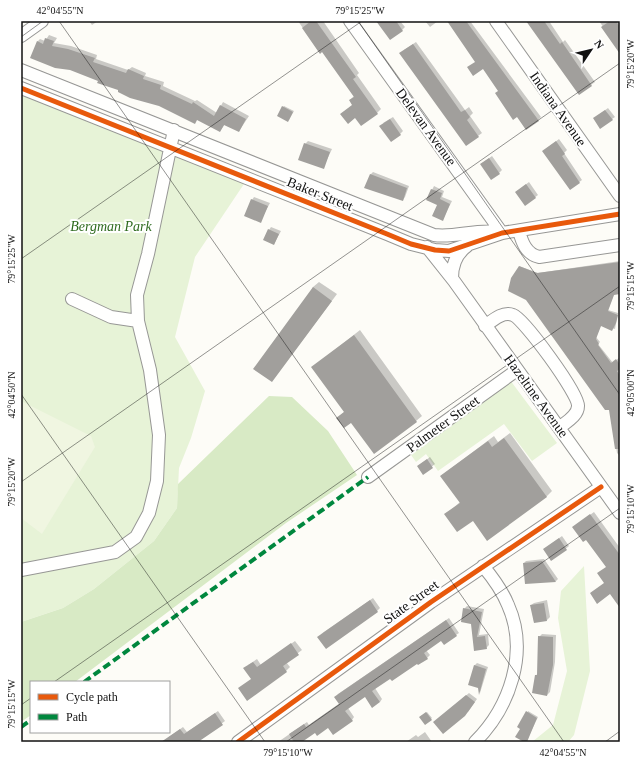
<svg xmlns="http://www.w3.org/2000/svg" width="641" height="763" font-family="Georgia,serif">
	<rect width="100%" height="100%" fill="#fdfcf7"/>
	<path fill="#e7f3d7" d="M21,92L246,181L195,257L175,337L205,391L191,438L179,468L177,508L154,541L94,589L63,608L21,622Z
		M510,380L557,443L532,461L504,424L438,471L426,454L416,462L409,452Z
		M584,566L590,671L574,735L568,742H532L553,725L567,671L558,618L561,591Z"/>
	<path fill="#d8eac5" d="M269,396L292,397L328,431L357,475L286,523L75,682H31V715L21,722V622L63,608L94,589L154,541L177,508L178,484Z"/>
	<path fill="#f0f6e1" d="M21,401L91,436L95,447L42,534L21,518Z"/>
	<path fill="#0003" d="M89,21H98L92,25Z
		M298,21H323L359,73L357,75L381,109L377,113L355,117L342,114L353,105L350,100L354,96L323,51L320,53Z
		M382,21H400L405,27L402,30Z
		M425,21H438L430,27Z
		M449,21H470L541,117L538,120L499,90L483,68L476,61Z
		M527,21H549L563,42L565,40L595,82L591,85Z
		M599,21L620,22V51Z
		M49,35L57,38L54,43L71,46L97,55L96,59L128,70L132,67L146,73L145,76L164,82L163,86L195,101L197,100L217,113L223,102L249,116L239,131L225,124L220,131L198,119L120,90L99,80L37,42L40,39L45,41Z
		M416,42L465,110L469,107L473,113L470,116L482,133L478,136L404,50Z
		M284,106L294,111L289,120L283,107Z
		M608,108L615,117L612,119L597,116Z
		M393,117L403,131L400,134L383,123Z
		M559,139L567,150L564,153L582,180L570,189L546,149Z
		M308,141L332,149L323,168L305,144Z
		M492,156L502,170L499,173L481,164Z
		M373,172L409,186L405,197L403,200L370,175Z
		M529,182L538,195L525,205L516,192Z
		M434,186L444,191L442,197L452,201L443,219L438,204L427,200Z
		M254,197L270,203L260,222L252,200Z
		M271,227L281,231L274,244L269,230Z
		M620,261V293L614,294L608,310L618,313L615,329L601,325L596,337L600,342L598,344L613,363L620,357V456L617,453L610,409L519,266L538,273Z
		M319,282L337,294L272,381L313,287Z
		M360,330L422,416L416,421H351L338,418L345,411L313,367Z
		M510,433L552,491L546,497L473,519L445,515L460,502L441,476L494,436L498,442Z
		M430,457L435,464L423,474L418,466Z
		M594,512L620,548V601L605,583L607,567L586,538L573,527Z
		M562,536L569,546L552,560L544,549Z
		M544,559L558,579L556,581L526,583L524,563L526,561Z
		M373,598L380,608L377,611L321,634Z
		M547,600L550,617L547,620L534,622L531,605L534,603Z
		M467,606L484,609L479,635L488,634L489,645L486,648L475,649L472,623L464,609Z
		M449,618L459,633L456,635L441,640L426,650L430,655L427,658L390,678L375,688L382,699L380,702L365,696L348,708L354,717L352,720L315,732L300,742H278L307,722L309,725L340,703L336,697L338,694Z
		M542,634L556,635L555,662L550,692L547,695L536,675L538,674L539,637Z
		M295,641L302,650L286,662L290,667L286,671L252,679L248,665L257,659L261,665Z
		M477,663L488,667L480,693L474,666Z
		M469,693L477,699L468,712L437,720Z
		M218,711L225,721L197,742H169V737L183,727L187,732Z
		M528,711L538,717L526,742L521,729Z
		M427,712L432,718L425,724L420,717Z
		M425,732L432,742H406L416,735L418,737Z"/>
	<path fill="#a19f9c" d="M311,21H316L356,77L353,79L378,114L361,126L355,118L348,124L340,114L352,105L349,100L354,97L322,52L320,54L302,28Z
		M376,21H396L403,31L390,40Z
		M447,21H466L539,121L526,130L517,117L513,120L495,93L498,91L483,69L473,76L467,67L475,62Z
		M526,21H544L560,44L562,42L592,86L579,95Z
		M610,21H616L620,27V54L601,27Z
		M45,38L54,41L52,46L68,49L95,58L93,62L126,73L128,69L144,76L143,79L161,85L160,89L192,104L193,102L214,116L220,105L246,119L239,132L224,125L220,132L197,120L195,124L159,106L130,98L118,92V90L97,83L98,81L70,70L55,68L30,58L37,41L43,44Z
		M413,44L461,112L465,110L470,117L467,120L479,137L466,146L399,53Z
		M282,106L293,112L288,122L277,116Z
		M605,110L613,120L600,129L593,118Z
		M390,119L401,135L391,142L379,126Z
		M556,141L565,154L562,156L580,183L570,190L542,151Z
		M304,143L330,152L324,169L298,160Z
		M489,158L500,174L491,180L480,164Z
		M370,174L407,188L403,201L364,188Z
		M526,184L536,198L525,206L515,192Z
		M431,189L442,193L440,199L450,204L443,221L432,216L437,205L426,200Z
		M251,199L268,206L261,223L244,216Z
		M268,229L279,234L274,245L263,240Z
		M620,262V294L614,295L608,311L618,315L616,323L612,331L601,326L596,339L599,344L598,345L611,363L616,359L620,365V369L617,371L620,376V449H615L609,410H605L526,300L508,291L511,278L519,266L537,273Z
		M313,287L332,301L272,382L253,369Z
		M354,335L417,422L374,454L351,423L344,428L336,418L344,412L311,367Z
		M504,438L547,497L487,541L473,521L457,532L444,514L460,503L440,476L488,441L492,447Z
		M427,459L433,468L423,475L417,466Z
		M590,514L620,555V608L610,594L597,604L590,593L604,583L597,573L606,567L586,540L583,542L572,527Z
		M559,538L567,550L551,561L543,549Z
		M542,561L556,582L525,584L523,563Z
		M370,600L378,612L326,649L317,637Z
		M544,603L547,621L534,623L530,605Z
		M463,608L482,612L477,637L485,636L487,649L474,651L471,624L461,622Z
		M446,620L457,636L444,645L441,641L424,653L428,659L418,665L417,664L392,681L390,679L372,691L380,702L372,708L365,697L345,711L353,721L333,735L328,728L317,736L315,733L302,742H294L289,734L304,724L306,727L339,704L334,697Z
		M538,636L553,637V665L547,696L532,693L535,675H537Z
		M291,643L299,655L283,666L287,672L247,701L238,688L251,679L243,668L253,662L257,667Z
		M474,665L486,669L479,695L478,688L468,685Z
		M466,695L475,702L465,716L443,734L433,722Z
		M526,711L537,718L527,742H524L515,737L520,729L517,727Z
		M426,712L432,720L425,725L419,717Z
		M215,713L223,725L198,742H161L180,729L184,734Z"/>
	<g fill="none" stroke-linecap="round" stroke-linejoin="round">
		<g stroke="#979795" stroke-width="14">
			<path id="minor" d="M350,21L502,233
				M496,21L620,196
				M21,36L42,21
				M21,70L434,235C455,238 475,229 497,232
				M21,88L387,234L411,244L435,250L449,251L502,233L620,214
				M519,231C522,242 526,254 539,257L620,245
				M427,247L454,281L620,513
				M452,278C452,265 456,254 467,246
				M72,299L111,317L138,321
				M485,326C493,320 503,311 513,315C524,319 579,394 578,406C578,416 566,422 559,428
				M368,477L517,370
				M21,570L115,552L136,537L149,513L157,481L159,435L150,370L138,321L137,295L148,254L174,130
				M238,742L431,602L601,487
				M475,742C510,707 529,652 508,605C502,590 493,578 483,566"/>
		</g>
		<use href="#minor" stroke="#fffffe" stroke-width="12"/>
		<path stroke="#00873e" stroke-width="4" stroke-dasharray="8 4" stroke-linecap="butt" d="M84,682L368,477
			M21,727L31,720"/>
		<g stroke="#fff" stroke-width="8">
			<path id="cycleway" d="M21,88L387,234L411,244L435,250L449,251L502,233L620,214
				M238,742L431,602L601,487"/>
		</g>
		<use href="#cycleway" stroke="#e8590c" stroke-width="5"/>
	</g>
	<path fill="none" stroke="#111" stroke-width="1" stroke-opacity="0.45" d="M59,21L564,742M358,21L620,395M21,37L43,21M21,259L362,21M21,394L265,742M21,482L620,63M54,682L620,286M21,705L31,698M286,742L620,508M605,742L620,731"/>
	<g text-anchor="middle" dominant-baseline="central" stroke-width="4" stroke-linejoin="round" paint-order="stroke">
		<g font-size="14" fill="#111" stroke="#fff">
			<text transform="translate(558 109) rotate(55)">Indiana Avenue</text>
			<text transform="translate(426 127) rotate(54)">Delevan Avenue</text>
			<text transform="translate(320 194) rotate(22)">Baker Street</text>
			<text transform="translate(536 396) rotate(54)">Hazeltine Avenue</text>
			<text transform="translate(443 424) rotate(-36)">Palmeter Street</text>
			<text transform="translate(411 602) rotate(-36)">State Street</text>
		</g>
		<g font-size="14" font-style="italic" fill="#2f6b1f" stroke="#fff">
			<text x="111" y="226">Bergman Park</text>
		</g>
	</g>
	<rect width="641" height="763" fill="none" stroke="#ffffff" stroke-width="44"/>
	<rect x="30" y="681" width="140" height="52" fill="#ffffff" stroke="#a0a0a0"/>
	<rect x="38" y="694" width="20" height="6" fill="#e8590c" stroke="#a0a0a0"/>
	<text x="66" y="701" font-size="12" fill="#111111">Cycle path</text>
	<rect x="38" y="714" width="20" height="6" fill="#00873e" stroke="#a0a0a0"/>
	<text x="66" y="721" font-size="12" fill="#111111">Path</text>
	<g transform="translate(591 50) rotate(55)" stroke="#ffffff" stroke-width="3" paint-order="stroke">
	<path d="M0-3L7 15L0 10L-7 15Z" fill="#111111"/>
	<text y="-6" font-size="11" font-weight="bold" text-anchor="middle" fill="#111111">N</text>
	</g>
	<rect x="22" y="22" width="597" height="719" fill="none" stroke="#111" stroke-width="1.5"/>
	<g font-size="10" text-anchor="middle" fill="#111">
		<text x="60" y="14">42°04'55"N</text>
		<text x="360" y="14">79°15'25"W</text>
		<text transform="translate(630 64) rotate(-90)" y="4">79°15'20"W</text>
		<text transform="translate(11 259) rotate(-90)" y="4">79°15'25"W</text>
		<text transform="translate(630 286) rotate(-90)" y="4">79°15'15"W</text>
		<text transform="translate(630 393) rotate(-90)" y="4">42°05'00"N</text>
		<text transform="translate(11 395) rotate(-90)" y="4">42°04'50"N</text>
		<text transform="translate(11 482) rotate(-90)" y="4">79°15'20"W</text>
		<text transform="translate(630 509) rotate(-90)" y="4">79°15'10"W</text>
		<text transform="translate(11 704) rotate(-90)" y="4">79°15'15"W</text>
		<text x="288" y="756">79°15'10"W</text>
		<text x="563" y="756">42°04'55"N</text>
	</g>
</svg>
